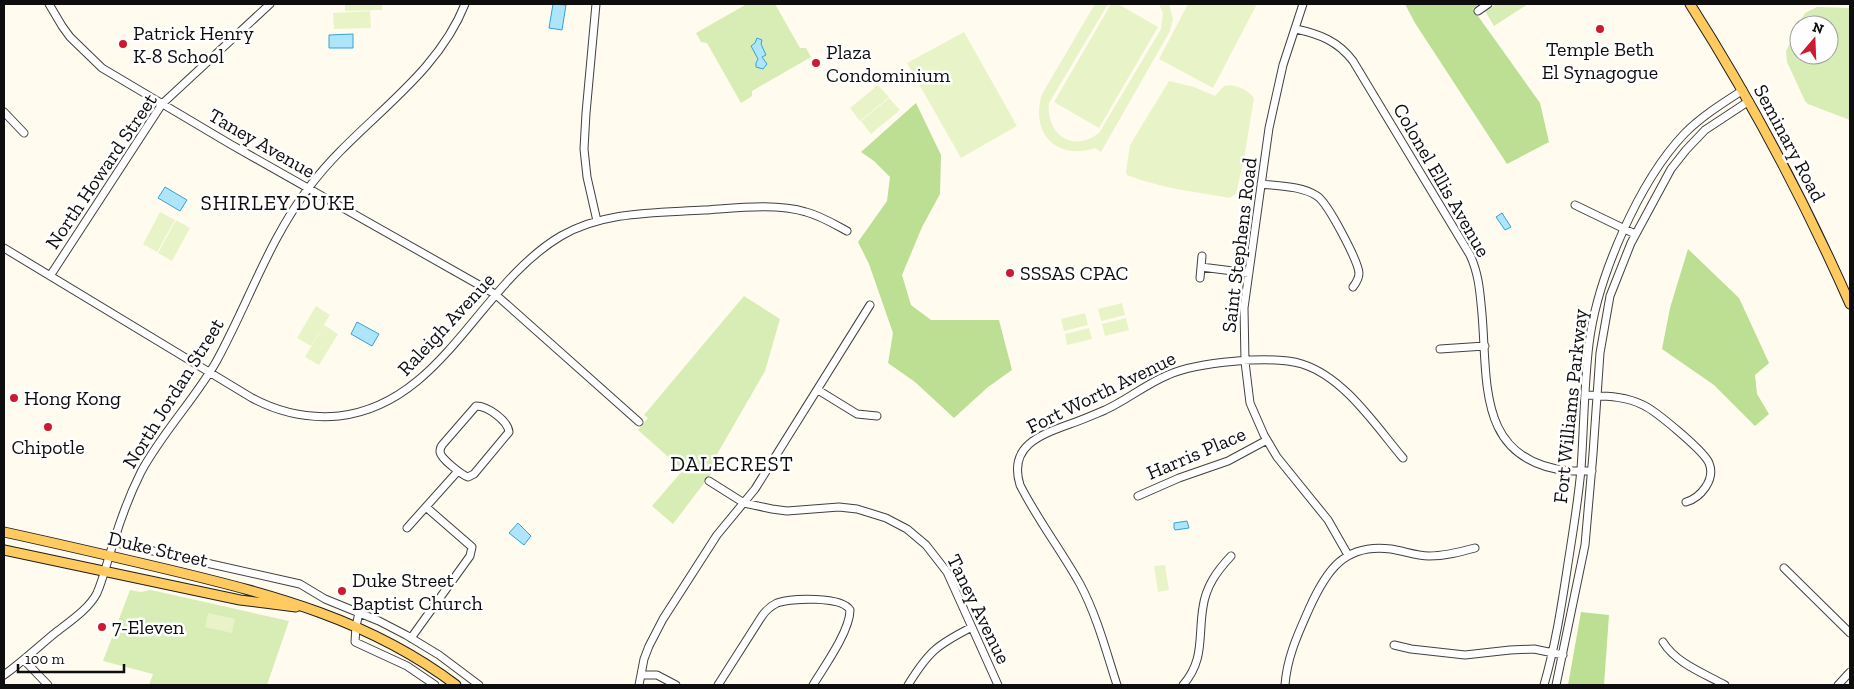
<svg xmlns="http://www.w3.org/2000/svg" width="1854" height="689" font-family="'Zilla Slab',serif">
	<rect width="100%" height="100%" fill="#fffbef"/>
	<path fill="#d7edb5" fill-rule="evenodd" d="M747,4H775L800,48H806L811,57L752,91V96L741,103L707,43L701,42L696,33Z
		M1496,4H1528L1494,26L1485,11Z
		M1817,7L1850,8V120L1808,104L1805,101L1787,62L1786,51L1805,13ZM1799,25H1829V55H1799Z
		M744,296L780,319L765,371L708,470L711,474L673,524L652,506L683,470L638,430L648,418L644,415Z
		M130,590L141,592L151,590L289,621L267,685H149L153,674L103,661Z"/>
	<path fill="#bcdf93" d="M1405,4H1479L1473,9L1540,103L1549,142L1507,164L1415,23Z
		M916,103L941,155L940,194L922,227L902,275L911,305L931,320H999L1012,370L988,387L954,418L915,382L888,363L893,333L869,264L858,242L887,201L890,177L874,161L861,152Z
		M1688,249L1739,298L1769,363L1755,375L1757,394L1769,414L1755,426L1714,385L1662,349L1670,308Z
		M1581,612L1609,615L1604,685H1568Z"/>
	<path fill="#e8f4c8" d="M345,4H382V10L345,11Z
		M1095,4H1108L1049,103C1046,135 1073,153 1099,133L1161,29L1163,13L1159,4H1169L1173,19L1170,31L1101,152L1095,148C1055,161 1030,132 1042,94Z
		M1111,4H1118L1158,27L1099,128L1054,102Z
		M1188,4H1257L1213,88L1159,59Z
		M370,11L371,28L334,29L333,13Z
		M964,32L1017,126L961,158L907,63Z
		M1169,81L1194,87L1215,96L1224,86C1234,83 1248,90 1254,98L1245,153L1236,194L1230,198C1196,192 1160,188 1127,175L1126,172L1130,145Z
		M878,85L889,97L860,121L850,108Z
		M889,98L900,110L871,134L861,121Z
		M160,212L175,220L157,252L143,244Z
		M176,220L190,228L172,261L158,253Z
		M1122,303L1125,315L1101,321L1098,309Z
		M316,306L330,315L311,346L297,338Z
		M1085,313L1088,325L1064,331L1061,319Z
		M1126,318L1129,330L1105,336L1102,324Z
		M324,325L338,334L319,365L305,357Z
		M1089,328L1092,339L1067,345L1065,334Z
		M1165,565L1169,590L1158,592L1154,566Z
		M208,613L235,619L232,633L205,627Z"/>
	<path fill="#afe5fb" stroke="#30a4d9" d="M553,4L566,5L562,30L549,28Z
		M353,34V48H329V35Z
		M757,38L762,40L761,44L766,55L762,57L767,64L763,69L756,67V63L758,59L751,46L755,43Z
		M165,187L187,200L180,211L158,198Z
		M1502,213L1511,227L1505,230L1496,217Z
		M357,322L379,334L372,346L351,334Z
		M1187,521L1189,528L1175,530L1174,528V523Z
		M518,523L531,536L524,545L509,533Z"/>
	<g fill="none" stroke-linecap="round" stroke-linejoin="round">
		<g stroke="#414141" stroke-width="9">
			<path id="minor" d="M49,4L62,26L70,37L102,68L230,144L495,294L639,422
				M596,4L586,113L584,149L587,177L597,221
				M1303,4L1283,65L1269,128L1244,308L1245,362L1250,403L1264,435L1277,457L1328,520L1348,555
				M1478,11L1488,4
				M1296,29C1319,34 1338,41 1353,61L1470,255C1479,274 1480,293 1482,314C1488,384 1477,461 1569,471C1576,471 1584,471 1592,471
				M4,112L24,133
				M1261,184C1279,186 1302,186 1317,196C1328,203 1358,261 1359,273C1359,279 1356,283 1353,287
				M1575,205L1635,234
				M4,248L252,398C280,413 307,419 339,416C443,404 478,285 561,236C604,211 656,213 704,210C736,208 776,203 806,212C821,216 834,224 847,231
				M1201,267L1249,273
				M50,276L162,104L270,4
				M1200,278L1202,256
				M1440,349L1485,346
				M818,390L857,414L877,416
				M1586,395C1605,396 1625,396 1643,405C1656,411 1704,451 1709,463C1716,480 1700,498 1686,502
				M476,406C488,406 508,421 509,432L474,474L468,477C462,475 441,459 440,452C440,449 441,446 443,444Z
				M709,481L744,503L772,509L787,511L839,507L857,509L886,518L907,529L926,545L947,572L998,685
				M1138,496L1179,478L1228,461L1267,440
				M407,528L458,471
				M113,542L300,584L325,599L379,621L406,635L439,655L479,685
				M1784,568L1850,633
				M359,613L356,626L355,642L407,666L435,685
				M411,638L470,556L472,547L426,507
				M1663,642C1676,663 1703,673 1725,685
				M1394,645L1411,649L1465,655L1510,650L1534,649L1563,655
				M24,660L48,685
				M4,675C22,662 38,647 55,633C69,622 89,609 97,593C104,577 108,558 114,541C121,518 130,494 141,472C162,433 194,400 216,362C248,304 269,239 310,186C358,122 435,80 465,4
				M641,675H657L676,685
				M639,685L644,659L649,646L663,619L717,535L755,489L870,305
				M718,685L762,616C766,610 771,606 777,603C791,598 842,596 850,610C850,631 824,667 813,685
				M908,685C929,651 937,645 972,627
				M1117,685C1106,651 1097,616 1080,584C1061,550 1037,519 1020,485C1008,446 1040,435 1070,424C1082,420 1093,415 1105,410C1127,400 1146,384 1168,375C1197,362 1272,355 1302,364C1344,377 1375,425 1403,458
				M1183,685C1205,660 1198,636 1203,607C1206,586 1217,571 1231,556
				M1285,685C1287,657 1298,634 1309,609C1326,571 1344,543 1391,549C1404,551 1416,556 1429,556C1445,556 1460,552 1475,548
				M1544,685C1555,647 1561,609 1567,570C1572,537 1578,503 1581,469C1584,427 1584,385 1589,344C1597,278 1639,181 1685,133C1702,116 1723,103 1743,90
				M1556,685L1585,545L1593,454L1600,353L1610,296L1631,243L1671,169L1686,150L1705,130L1749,101
				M1838,685L1850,672"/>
		</g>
		<g stroke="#1f1f1f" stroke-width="11">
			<path id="major" d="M1690,4C1751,100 1804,200 1850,304
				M4,532C59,544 115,557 170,570C274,595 370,620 456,685
				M4,550L240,600L296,607"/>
		</g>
		<use href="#minor" stroke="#fff" stroke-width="7"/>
		<use href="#major" stroke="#ffca5f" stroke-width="9"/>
	</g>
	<g fill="#cb1a31" stroke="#fff" stroke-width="2">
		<circle cx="1600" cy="29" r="5"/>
		<circle cx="123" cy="44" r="5"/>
		<circle cx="816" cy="63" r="5"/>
		<circle cx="1010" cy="273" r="5"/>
		<circle cx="14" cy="398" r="5"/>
		<circle cx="48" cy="427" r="5"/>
		<circle cx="342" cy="591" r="5"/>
		<circle cx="102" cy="627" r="5"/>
	</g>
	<g text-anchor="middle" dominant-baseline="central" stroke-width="5" stroke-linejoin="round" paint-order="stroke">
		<g font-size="20" fill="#0e0e0e" stroke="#fff" text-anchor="start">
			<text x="133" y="33">Patrick Henry<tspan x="133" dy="23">K-8 School</tspan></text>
			<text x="1600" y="49" text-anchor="middle">Temple Beth<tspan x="1600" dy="23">El Synagogue</tspan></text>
			<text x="826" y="52">Plaza<tspan x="826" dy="23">Condominium</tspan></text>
			<text x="1020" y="273">SSSAS CPAC</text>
			<text x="24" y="398">Hong Kong</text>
			<text x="48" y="447" text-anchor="middle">Chipotle</text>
			<text x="352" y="580">Duke Street<tspan x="352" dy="23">Baptist Church</tspan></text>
			<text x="112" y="627">7-Eleven</text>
		</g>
		<g font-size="20" fill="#0e0e0e" stroke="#fff">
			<text transform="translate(262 143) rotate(30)">Taney Avenue</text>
			<text transform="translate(1790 143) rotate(62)">Seminary Road</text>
			<text transform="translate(101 171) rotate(-56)">North Howard Street</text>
			<text transform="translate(1442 180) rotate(60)">Colonel Ellis Avenue</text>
			<text transform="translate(1239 245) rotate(-83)">Saint Stephens Road</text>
			<text transform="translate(446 324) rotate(-47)">Raleigh Avenue</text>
			<text transform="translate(1101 392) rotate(-26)">Fort Worth Avenue</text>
			<text transform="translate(173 393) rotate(-58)">North Jordan Street</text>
			<text transform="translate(1570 406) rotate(-84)">Fort Williams Parkway</text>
			<text transform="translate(1196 453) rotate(-23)">Harris Place</text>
			<text transform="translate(158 549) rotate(13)">Duke Street</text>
			<text transform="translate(979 609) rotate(64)">Taney Avenue</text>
		</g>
		<g font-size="21" letter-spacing="1" fill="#0e0e0e" stroke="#fff">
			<text x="278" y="202">SHIRLEY DUKE</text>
			<text x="732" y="463">DALECREST</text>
		</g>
	</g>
	<rect width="1854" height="689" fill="none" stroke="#0e0e0e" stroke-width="10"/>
	<g transform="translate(1814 40) rotate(19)"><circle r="24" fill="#ffffff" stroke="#9f9f9f"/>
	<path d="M0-4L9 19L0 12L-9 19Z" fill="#cb1a31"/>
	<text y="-8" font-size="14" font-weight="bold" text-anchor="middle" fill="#0e0e0e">N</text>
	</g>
	<path d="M18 664v8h106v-8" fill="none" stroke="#0e0e0e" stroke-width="2.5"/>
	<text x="25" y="664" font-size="15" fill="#0e0e0e" stroke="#ffffff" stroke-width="4" paint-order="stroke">100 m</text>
</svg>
